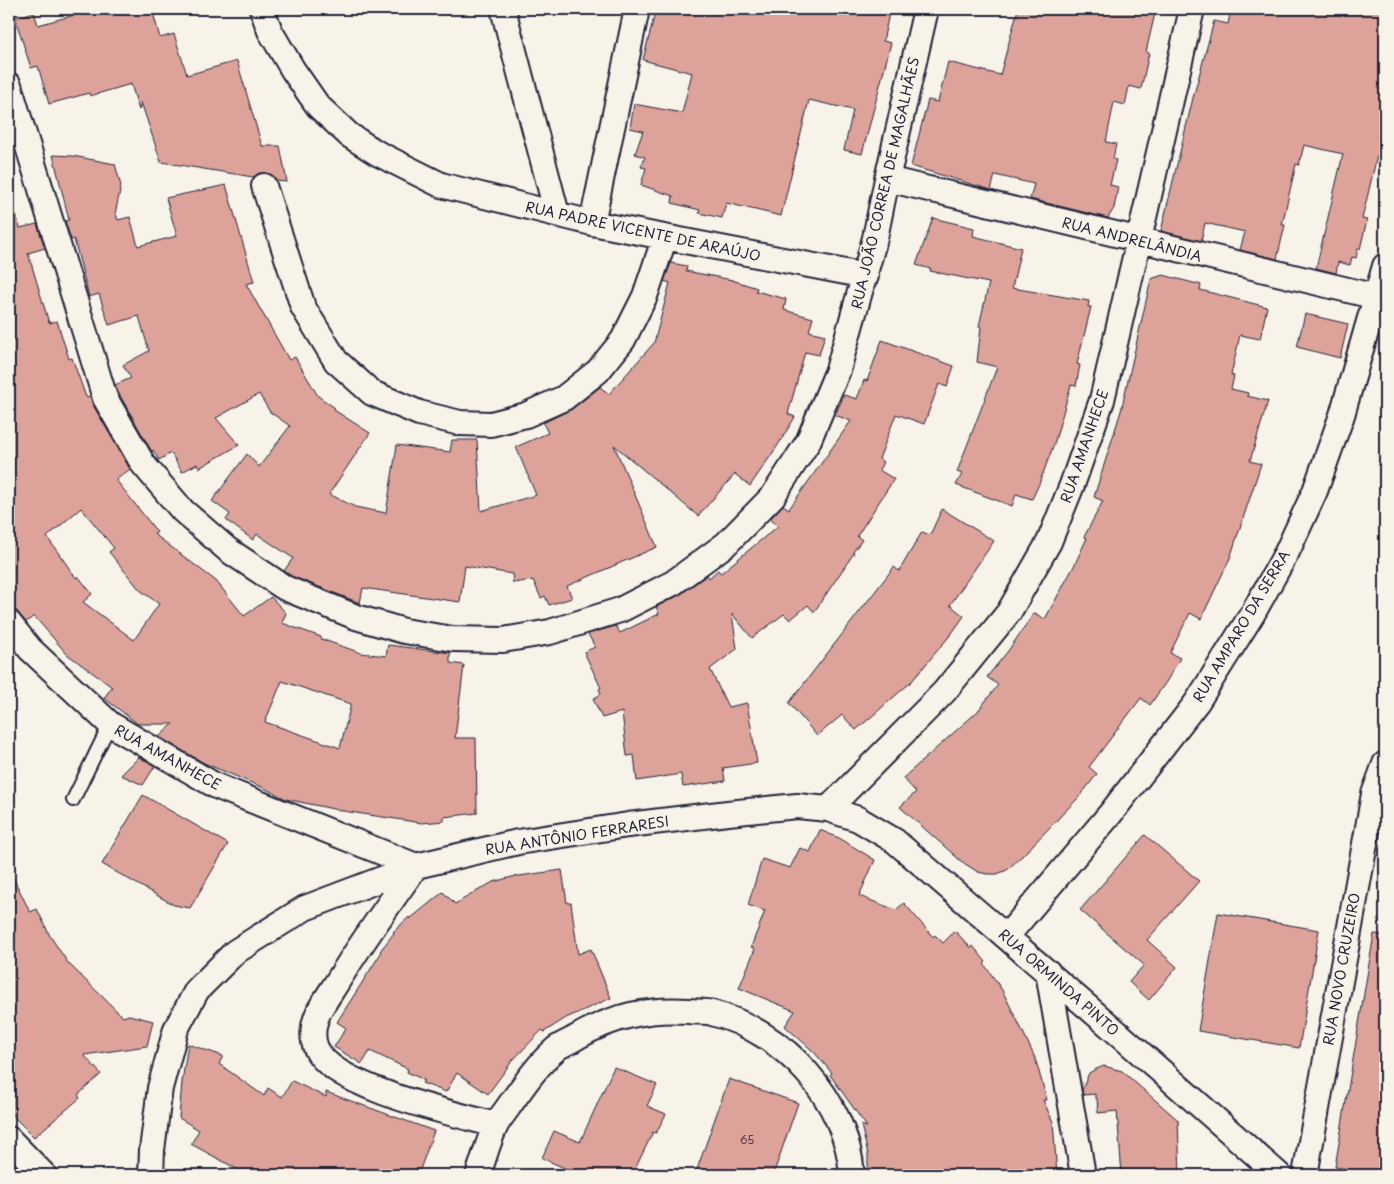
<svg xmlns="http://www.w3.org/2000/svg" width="1394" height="1184" font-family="'Playpen Sans',sans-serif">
	<rect width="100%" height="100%" fill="#f7f3e8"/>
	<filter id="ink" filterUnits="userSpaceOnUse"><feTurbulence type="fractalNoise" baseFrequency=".02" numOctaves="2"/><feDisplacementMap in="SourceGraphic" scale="10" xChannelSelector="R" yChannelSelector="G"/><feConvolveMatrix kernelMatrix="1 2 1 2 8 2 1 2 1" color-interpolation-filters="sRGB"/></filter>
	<g filter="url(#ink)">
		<path fill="#dda39a" stroke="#22223b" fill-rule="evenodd" d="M96,9H152L160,38L174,34L187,75L237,61L262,146H280L287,182L276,181L273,176L266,173H259L253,177L161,162L141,102L139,110L131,84L90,96L89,93L49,104L38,66L31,68L15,18L34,12L38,25Z
			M656,9H890L883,41L891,43L862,154L844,150L853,110L809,100L781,216L726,203L722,218L699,213L700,210L672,203L673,196L641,185L646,168L641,167L645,157L635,154L643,131L630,128L634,104L682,113L692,73L643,60Z
			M1018,9H1156L1146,52L1149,53L1141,89L1129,86L1125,105L1114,102L1106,142L1116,144L1113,159L1116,160L1110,185L1118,187L1114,208L1108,218L1030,199L1034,184L995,175L991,190L911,166L928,100L938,102L948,62L1000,75Z
			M1231,9H1385V146L1382,157L1377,156L1362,219L1367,220L1360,249L1358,248L1356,258L1352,257L1350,265L1338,262L1336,273L1316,268L1343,154L1304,145L1299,165L1296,164L1282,225H1285L1277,259L1240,250L1245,232L1205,223L1201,241L1161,231L1193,98L1214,21L1228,24Z
			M53,155L73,156L115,164L121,186L115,214H116L118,220L130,217L138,246L177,236L166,198L226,185L254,282L246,284L289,360L295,357L318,396L335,408L334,410L370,433L329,494L355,507L386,513L397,445L450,452L452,440H477L481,511L536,495L516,447L548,433L543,423L572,409L600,387L609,394L654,343L670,283L664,281L671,263L687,266L686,271L732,280L757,288L756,291L786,299L784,310L813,318L809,331L825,335L819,355L805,352L788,414L795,417L778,445L750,486L735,474L698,516L614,445L657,547L567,586L572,598L549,605L545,596L541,598L533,580L513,583L512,574L465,566L460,602L363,588L360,603L291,576L284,571L293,558L257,534L253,540L226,520L230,514L212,501L247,454L259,467L290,426L270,412L259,394L216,418L239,445L199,468L197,464L182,472L171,453L159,460L153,450L152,452L118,392L115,385L131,378L123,365L149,351L139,316L109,325L99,294L89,297L74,239L71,240L65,221L69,220Z
			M14,207L20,228L37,224L45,248L28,253L49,323L57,321L69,359L72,358L86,397L90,396L93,405L130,469L116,480L157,532L154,534L216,581L244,616L271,597L286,613L282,623L321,637V639L361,653L386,656L388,645L450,653V663L464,665L455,738H476L477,813L444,817V821L422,823L343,811L286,799L264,788L204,763L159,737L173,724H138L104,698L112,687L67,654L34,616L26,622L9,602V208ZM81,508L114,548L109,552L140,590L159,604L134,640L83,602L92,594L78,576L76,578L47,537ZM282,681L351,704L340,748L265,722Z
			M933,218L974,228L973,236L1021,248L1012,288L1089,301L1088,307H1091L1077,364L1080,365L1076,386L1071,385L1054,444L1039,484L1032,499L1016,494L1012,506L956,485L962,474L957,472L997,367L977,362L981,327L979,326L989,283L930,271L931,269L916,265Z
			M1163,275L1201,285L1200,290L1267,307L1260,339L1240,335L1231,375L1234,376L1231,389L1248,393L1247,396L1268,401L1250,461L1261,464L1230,558L1201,619L1190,613L1170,653L1180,658L1166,682L1150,705L1141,698L1089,767L1097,774L1080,796L1024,854L1007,870L997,874H987L978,872L962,862L900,807L916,792L903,778L977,712L998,685L987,677L1008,651L1034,613L1045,619L1074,566L1087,538L1084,537L1103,501L1094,497L1121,411L1151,279Z
			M1305,314L1348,324L1340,358L1297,347Z
			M882,340L954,366L947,387L939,384L924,424L896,414L879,459L883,462L879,470L894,479L857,536L862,540L853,552L854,553L814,612L808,605L790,620L784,614L752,638L732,614L737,649L710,669L728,707L747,703L757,763L723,768L725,781L683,787L681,774L637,781L634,755L627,756L622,712L602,718L593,699L601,694L599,689L601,688L584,652L595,647L588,634L616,626L620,633L659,614L656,607L681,594L707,575L709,578L718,570L721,573L778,526L770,519L783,505L789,509L851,421L835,415L844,395L857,399L864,380L867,381Z
			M942,509L994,541L950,605L964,616L952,633L912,681L870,718L856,730L842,715L817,736L789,703L894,567L899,571L922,532L930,535Z
			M139,757L155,766L143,785L121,775Z
			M143,795L228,844L190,908L174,905L102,864Z
			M820,830L839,838L875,860L859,896L896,910L904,903L933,937L935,935L943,943L955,931L971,948L973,946L986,962L984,964L1002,990L1023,1032L1035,1058L1047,1100H1043L1053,1122L1057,1175H948L947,1172L868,1175V1154L861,1125L867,1127L830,1075L832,1073L814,1052L785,1026L795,1011L739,988L755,949L751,947L765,911L748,905L762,859L790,868L800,848L810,852Z
			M1145,835L1199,881L1147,940L1177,967L1149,1000L1129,982L1144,965L1080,910Z
			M9,869L30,912L37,909L50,936L68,963L123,1017L129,1015L153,1021L147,1046L84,1055L101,1074L78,1095L80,1098L34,1137L9,1112Z
			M562,870L567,903H571L578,954L591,949L611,998L566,1018L544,1032L542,1030L512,1061L488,1094L457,1073L446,1092L422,1083L424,1080L407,1072L408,1069L370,1051L362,1064L334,1047L346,1028L337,1022L381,953L380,951L394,933L393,932L409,917L410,919L443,892L455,904L493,882L512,877Z
			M1218,913L1319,930L1299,1048L1198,1031Z
			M1374,934L1385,935V1175H1347L1348,1169L1335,1167Z
			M188,1044L223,1056L219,1064L264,1096L268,1088L282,1097L292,1081L326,1097V1092L434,1131L418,1175H248L191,1144L199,1130L179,1118L182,1082Z
			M1104,1066L1122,1071L1178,1120L1180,1175H1122L1117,1111L1098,1113L1097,1098H1095V1094L1083,1095L1082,1090L1089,1073L1094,1070Z
			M614,1067L657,1085L647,1106L666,1114L656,1133L653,1132L632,1175H580L542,1158L554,1131L580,1142Z
			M729,1079L798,1103L773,1175H695Z"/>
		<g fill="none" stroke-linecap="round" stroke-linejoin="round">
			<g stroke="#22223b" stroke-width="16">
				<path id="service" d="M73,800L110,724"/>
			</g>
			<g stroke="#22223b" stroke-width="28">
				<path id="minor" d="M262,9L270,31L293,70L318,106L349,135L377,153L441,185L592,223L866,276
					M503,9L557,214
					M9,85L105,398L143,464L183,511L228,550L285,588L356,617L404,631L453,639L503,640L550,632L620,610L673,583L726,544L773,496L808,442L838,370L875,238L887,179L926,9
					M887,179L1377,297
					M264,186L303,307L336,361L372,393L419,413L460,423L491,424L526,415L564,398L598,371L623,340L645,296L665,237
					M592,223L637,9
					M9,623L30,649L110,724L216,786L416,866C390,903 363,940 339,979C333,989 325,1000 319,1011C314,1022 311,1036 316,1048C331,1087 456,1114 496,1125
					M828,809L944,692L1009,612L1049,542L1072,485L1102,400L1192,9
					M1007,936L1111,813L1197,702L1253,613L1287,552L1315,491L1342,415L1385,266
					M1048,972L1082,1169L1081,1175
					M9,1139L44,1175
					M151,1175L152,1150L160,1088L176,1029L197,990L235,952L305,908L416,866L518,842L628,825L728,813L797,806L828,809L858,819L895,841L1112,1028L1279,1175
					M478,1175C484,1159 488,1141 496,1125C499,1119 505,1112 509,1106C523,1086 538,1064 557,1048C563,1044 571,1041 577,1037C613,1016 648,1008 689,1011C697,1012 705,1011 712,1013C784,1031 847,1100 852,1175
					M1305,1175L1374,794L1385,764"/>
			</g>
			<use href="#service" stroke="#f7f3e8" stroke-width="12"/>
			<use href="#minor" stroke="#f7f3e8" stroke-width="24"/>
		</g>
	</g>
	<g text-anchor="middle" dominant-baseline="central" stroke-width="4" stroke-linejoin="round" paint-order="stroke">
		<g font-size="11" fill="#514253">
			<text x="747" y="1139">65</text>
		</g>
		<g font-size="14" fill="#22223b" stroke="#f7f3e8">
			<text transform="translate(885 183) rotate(-77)">RUA JOÃO CORREA DE MAGALHÃES</text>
			<text transform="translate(643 231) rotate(12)">RUA PADRE VICENTE DE ARAÚJO</text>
			<text transform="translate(1132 239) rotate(14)">RUA ANDRELÂNDIA</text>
			<text transform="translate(1084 446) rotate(-71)">RUA AMANHECE</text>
			<text transform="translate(1241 626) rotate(-59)">RUA AMPARO DA SERRA</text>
			<text transform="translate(168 757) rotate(29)">RUA AMANHECE</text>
			<text transform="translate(577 835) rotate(-9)">RUA ANTÔNIO FERRARESI</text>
			<text transform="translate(1341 969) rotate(-80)">RUA NOVO CRUZEIRO</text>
			<text transform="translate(1059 982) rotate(41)">RUA ORMINDA PINTO</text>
		</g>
	</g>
	<rect width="1394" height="1184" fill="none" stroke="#f7f3e8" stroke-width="30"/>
	<rect x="15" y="15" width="1364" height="1154" fill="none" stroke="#22223b" stroke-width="2" filter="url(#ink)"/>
</svg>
